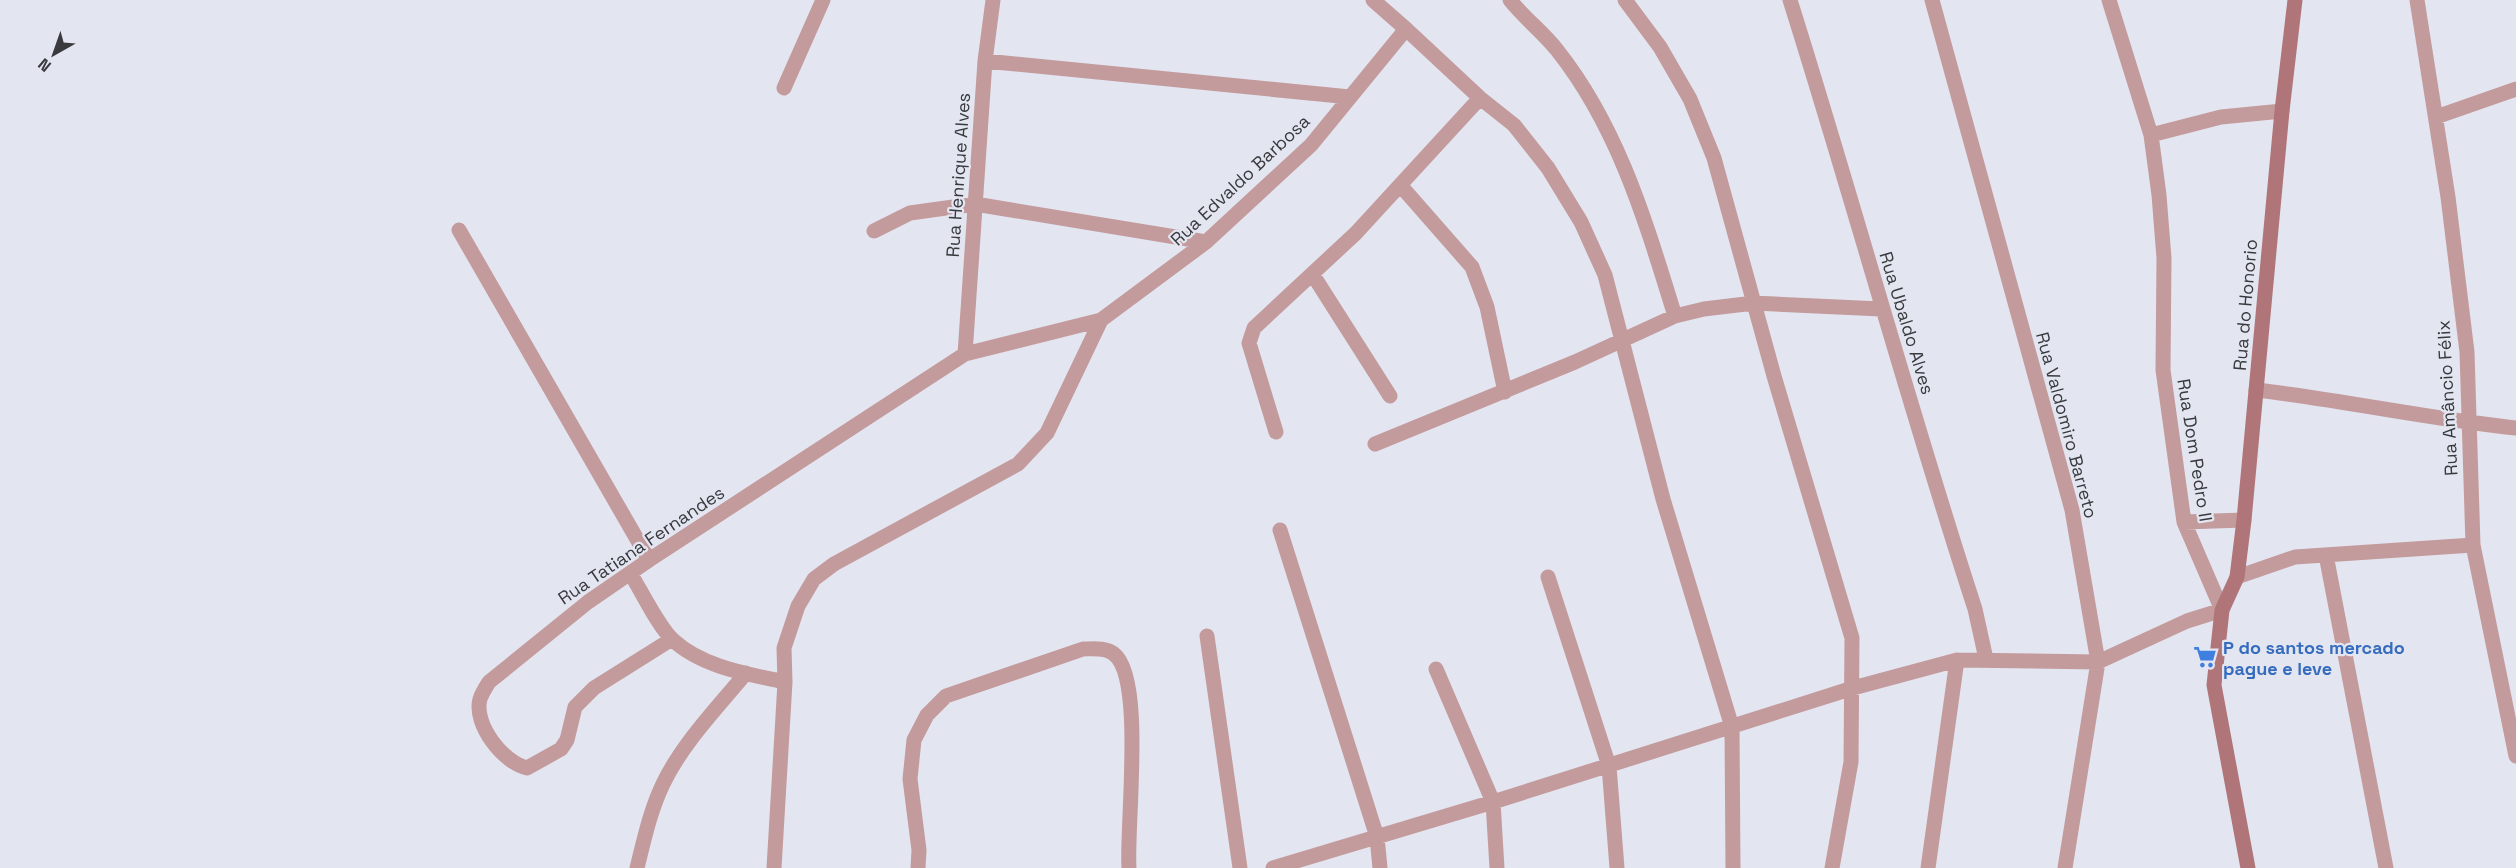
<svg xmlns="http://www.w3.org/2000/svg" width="2516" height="868" font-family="'Space Grotesk',sans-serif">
	<rect width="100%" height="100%" fill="#e3e6f1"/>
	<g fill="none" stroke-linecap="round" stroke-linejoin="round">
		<path stroke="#c49b9d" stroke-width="15" d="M1510,0C1524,18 1543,32 1557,50C1619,128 1646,223 1675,316
			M1625,0L1660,47L1690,99L1714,158L1774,376L1852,638L1851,762L1832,868
			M1790,0C1854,203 1909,407 1975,609L1986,659
			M1932,0L2072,510L2098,662L2065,868
			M2417,0L2448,197L2467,352L2473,545L2516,756
			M1406,29L1480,98L1514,125L1548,168L1581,222L1605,275L1663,499L1732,727L1733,868
			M985,61L1350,97
			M784,88L823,0
			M2436,117L2516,89
			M2151,135L2221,117L2282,111
			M1401,186L1472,267L1487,307L1505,392
			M459,230L649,560
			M874,231L910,213L975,204L1206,242
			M1313,275L1390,396
			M965,354L985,61L993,0
			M2256,390C2343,400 2429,419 2516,428
			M1276,432L1249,343L1254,328L1356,233L1480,98
			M1375,444L1575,362L1675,316L1704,309L1754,303L1881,309
			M2184,522L2244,520
			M1280,530L1377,837L1380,868
			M2326,555L2386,868
			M630,573C641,590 659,628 673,640C702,667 748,674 785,682
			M1548,577L1609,766L1617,868
			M2237,577L2295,557L2473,545
			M1207,636L1240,868
			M672,639L594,688L575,707L567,740L561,749L527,768C504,763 473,725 480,699C482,693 486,687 489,682L588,602L649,560L965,354L1101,320L1206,242L1311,145L1406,29L1373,0
			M1436,669L1493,802L1497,868
			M637,868C644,840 650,811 663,784C682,744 717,708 746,673
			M774,868L785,682L784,648L798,606L814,579L834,564L1018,464L1047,433L1101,320
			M918,868L919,850L910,779L914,740L927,715L946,696L1083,649C1092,649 1106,647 1114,654C1145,678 1126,827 1129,868
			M1273,868L1493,802L1853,688L1957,660L2098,662L2187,621L2222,610L2184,522L2163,370L2164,258L2159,195L2151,135L2109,0
			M1928,868L1957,660"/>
		<path stroke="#b07579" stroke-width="15" d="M2248,868L2214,685L2222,610L2237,577L2244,520L2282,111L2295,0"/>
	</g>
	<defs>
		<g id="supermarket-bare" transform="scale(1.8)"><path d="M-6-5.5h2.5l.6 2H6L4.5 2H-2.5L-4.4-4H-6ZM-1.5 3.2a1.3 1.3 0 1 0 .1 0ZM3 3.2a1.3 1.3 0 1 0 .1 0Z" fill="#3f7fe0" stroke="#e3e6f1" stroke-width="2.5" paint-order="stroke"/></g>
	</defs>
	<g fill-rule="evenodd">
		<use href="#supermarket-bare" x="2205" y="657"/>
	</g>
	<g text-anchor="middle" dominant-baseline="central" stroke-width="4.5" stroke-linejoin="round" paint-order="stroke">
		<g font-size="18" fill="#383a3e" stroke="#e3e6f1">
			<text transform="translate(958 175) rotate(-86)">Rua Henrique Alves</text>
			<text transform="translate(1240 180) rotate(-43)">Rua Edvaldo Barbosa</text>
			<text transform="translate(2245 305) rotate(-85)">Rua do Honorio</text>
			<text transform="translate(1907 323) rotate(73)">Rua Ubaldo Alves</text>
			<text transform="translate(2447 398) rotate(-93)">Rua Amâncio Félix</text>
			<text transform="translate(2067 425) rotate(75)">Rua Valdomiro Barreto</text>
			<text transform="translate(2195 450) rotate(81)">Rua Dom Pedro II</text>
			<text transform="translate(641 545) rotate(-34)">Rua Tatiana Fernandes</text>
		</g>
		<g font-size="18" font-weight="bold" fill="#366cbe" stroke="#e3e6f1" text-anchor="start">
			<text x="2223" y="647">P do santos mercado<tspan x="2223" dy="21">pague e leve</tspan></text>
		</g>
	</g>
	<g transform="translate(54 54) rotate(220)" stroke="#e3e6f1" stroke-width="4.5" paint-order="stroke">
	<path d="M0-4.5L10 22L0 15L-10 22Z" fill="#383a3e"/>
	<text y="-9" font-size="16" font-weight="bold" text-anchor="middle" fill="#383a3e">N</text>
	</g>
</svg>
